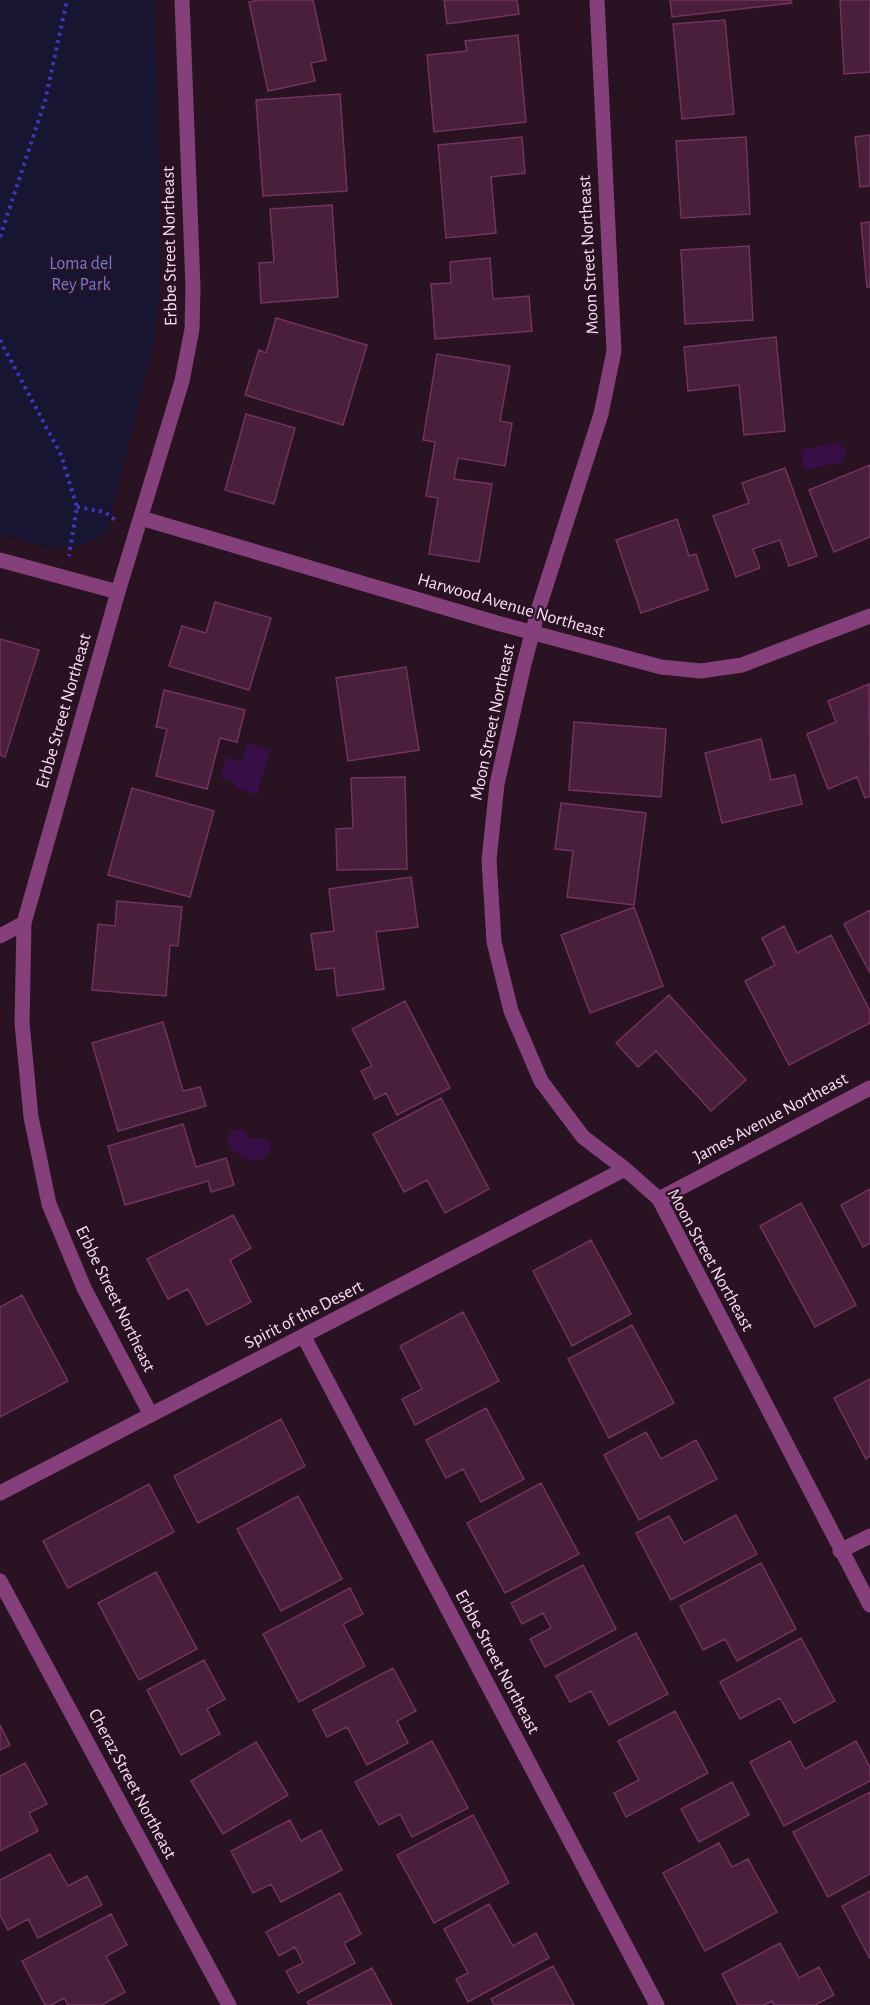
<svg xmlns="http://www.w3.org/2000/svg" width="870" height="2005" font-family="'Alegreya Sans',sans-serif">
	<rect width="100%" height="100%" fill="#291222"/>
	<path fill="#171532" d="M0,0H155L161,271L155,336L106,534L79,547L53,548L0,534Z"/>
	<path fill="#370e46" d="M841,442L842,448L846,449V455L843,457V462L804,470L801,450Z
		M247,743L270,750L257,795L235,788L236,783L220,778L227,757L241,762Z
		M237,1129H242L249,1137C258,1140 265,1135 271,1145C268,1172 235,1159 227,1142L231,1131Z"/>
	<path fill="#491f3c" stroke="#73325f" stroke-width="1.5" d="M259,0H313L326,60L311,63L315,81L268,91L249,2Z
		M444,0H517L519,14L447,24Z
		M670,0H791L792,3L672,17Z
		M840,0H870V72L844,74Z
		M725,20L734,114L682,119L673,24Z
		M518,35L526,122L434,132L427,55L467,51L465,41Z
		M340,94L347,191L263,196L256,100Z
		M870,135V186L860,187L855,137Z
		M522,137L525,173L491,177L496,233L446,238L438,145Z
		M746,137L750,214L681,218L676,141Z
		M332,205L338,297L261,303L259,263L274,262L270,209Z
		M870,222V287H867L861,223Z
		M749,246L753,320L685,324L681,250Z
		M490,258L493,299L529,296L532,331L435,339L431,284L451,283L450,262Z
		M276,318L367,345L343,425L245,395L259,350L266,353Z
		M776,337L785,431L744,435L739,385L688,391L684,347Z
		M437,354L510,366L500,421L512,423L505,466L458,458L454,479L492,484L479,562L429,554L438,498L426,496L435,442L423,440Z
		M246,414L295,428L274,504L225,490Z
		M870,465V537L834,552L809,490Z
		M785,468L817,556L789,566L780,540L753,549L760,568L736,577L713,516L749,503L742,483Z
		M677,519L689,556L696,554L708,590L641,613L616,540Z
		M215,602L271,618L249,690L169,666L182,626L206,633Z
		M0,639L39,650L5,757L0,755Z
		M406,667L419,750L348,761L336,678Z
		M869,684L870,796L865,798L857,777L828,789L807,734L836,722L828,701Z
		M164,690L245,710L237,742L220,738L207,789L156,776L167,729L156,727Z
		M574,722L666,729L661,797L569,790Z
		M761,739L771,780L795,775L802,804L722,823L705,753Z
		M405,777L407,869L337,870L336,829L353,828L351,778Z
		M132,788L214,811L190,897L108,875Z
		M561,803L646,813L634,905L567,897L573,851L555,849Z
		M411,877L418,927L376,932L384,989L337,996L334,968L316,970L311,934L334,931L329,889Z
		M117,901L182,907L178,946L170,945L166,996L92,990L98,924L115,926Z
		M634,907L663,986L590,1013L561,935Z
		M870,910V973L844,924Z
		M784,926L797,953L831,935L870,1011V1023L789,1065L745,981L775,965L762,938Z
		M669,995L746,1080L711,1111L656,1051L638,1067L616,1043Z
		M405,1001L450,1088L397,1115L386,1093L375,1099L361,1071L372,1066L352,1029Z
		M163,1022L183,1091L200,1087L206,1106L118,1131L92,1043Z
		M441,1098L489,1189L445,1213L427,1180L404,1192L373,1134Z
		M183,1124L196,1167L226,1158L234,1185L211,1192L208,1181L125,1205L108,1146Z
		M870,1189V1243L863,1247L841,1205Z
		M801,1203L856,1305L815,1327L760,1226Z
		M233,1215L251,1248L230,1260L251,1302L207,1325L188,1289L168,1299L147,1259Z
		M591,1240L631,1314L572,1346L533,1271Z
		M22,1295L68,1381L0,1417V1307Z
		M463,1312L499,1381L415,1425L402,1399L422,1389L400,1346Z
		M632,1325L674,1403L609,1438L568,1359Z
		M870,1379V1456L866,1459L834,1398Z
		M486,1408L524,1479L481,1502L463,1469L446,1478L426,1440Z
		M281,1419L305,1466L198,1523L174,1476Z
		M646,1432L661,1459L696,1440L717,1479L639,1520L604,1455Z
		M541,1483L579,1554L505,1593L467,1523Z
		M149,1484L174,1532L68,1588L43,1541Z
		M298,1496L342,1579L281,1611L237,1529Z
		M736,1515L757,1554L671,1600L636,1533L669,1516L684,1543Z
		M761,1563L796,1629L737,1661L725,1639L703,1650L680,1606Z
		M583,1565L616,1629L545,1667L530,1639L551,1628L543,1613L522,1624L511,1603Z
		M156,1572L197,1649L139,1680L98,1603Z
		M350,1588L363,1614L343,1624L365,1666L299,1702L263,1634Z
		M636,1633L668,1694L609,1725L591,1691L570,1702L556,1676Z
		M801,1638L835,1701L794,1723L780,1698L740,1719L720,1682Z
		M204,1660L225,1699L207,1709L220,1734L181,1755L147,1690Z
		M393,1668L416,1711L397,1721L408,1743L367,1765L347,1727L327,1737L313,1710Z
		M675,1711L708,1773L626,1817L614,1793L639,1780L618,1741Z
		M0,1725L10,1745L0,1750Z
		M432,1741L468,1808L412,1837L400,1814L379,1825L355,1782Z
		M790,1741L805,1769L856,1741L870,1767V1781L784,1826L750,1762Z
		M256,1742L288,1795L223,1834L191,1781Z
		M25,1763L47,1804L29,1813L38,1831L0,1851V1776Z
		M732,1782L749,1815L699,1842L681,1809Z
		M870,1792V1874L828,1897L793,1832Z
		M473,1815L509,1883L434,1923L397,1855Z
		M290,1820L301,1841L321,1830L342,1870L281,1902L271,1884L253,1893L231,1851Z
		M719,1843L732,1867L748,1859L777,1912L705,1951L663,1873Z
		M50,1854L68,1886L87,1876L102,1905L38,1938L28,1919L8,1930L0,1915V1880Z
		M870,1891V1959L842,1906Z
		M340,1893L361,1934L344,1943L355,1963L298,1993L286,1971L303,1963L295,1947L279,1956L266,1932Z
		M489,1904L513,1946L536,1933L549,1958L468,2002L456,1979L468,1973L444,1929Z
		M111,1914L127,1945L106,1956L125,1992L102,2005H68L64,1998L51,2005H45L22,1961Z
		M780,1943L799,1978L819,1967L834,1995L815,2005H774L772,2001L764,2005H738L722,1974Z
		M553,1966L574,2005H494L491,1999Z
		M372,1968L392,2005H309L307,2002Z"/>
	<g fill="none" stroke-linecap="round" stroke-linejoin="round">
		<path stroke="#3d38b5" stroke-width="4" stroke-dasharray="3 4.5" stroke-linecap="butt" d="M0,237L45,101L67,0
			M0,340L61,455L77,507L69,556
			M77,507L105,512L115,520"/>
		<path stroke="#85407b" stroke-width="15" d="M597,0L614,351L601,414L540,604L524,664L497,784L489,860L494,942L511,1011L541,1081L583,1137L625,1169L659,1199L870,1605
			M141,518L497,623L661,667L701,671L742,665L870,616
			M0,560L118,592
			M0,936L24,923
			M659,1199L870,1088
			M304,1337L657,2005
			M151,1415L84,1288L49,1204L31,1117L22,1023L24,923L118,592L182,381L192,329L193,287L182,0
			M0,1493L625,1169
			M840,1551L870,1536
			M0,1581L229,2005"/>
	</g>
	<g text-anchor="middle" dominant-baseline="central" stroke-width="4.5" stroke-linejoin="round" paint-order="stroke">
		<g font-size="18" fill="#fddcf6" stroke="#291222">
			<text transform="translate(170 246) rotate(-91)">Erbbe Street Northeast</text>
			<text transform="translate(589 255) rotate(-93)">Moon Street Northeast</text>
			<text transform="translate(511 606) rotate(16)">Harwood Avenue Northeast</text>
			<text transform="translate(64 711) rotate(-74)">Erbbe Street Northeast</text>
			<text transform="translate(493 722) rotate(-78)">Moon Street Northeast</text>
			<text transform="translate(771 1118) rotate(-28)">James Avenue Northeast</text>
			<text transform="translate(710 1260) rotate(61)">Moon Street Northeast</text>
			<text transform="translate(115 1299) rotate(64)">Erbbe Street Northeast</text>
			<text transform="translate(304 1315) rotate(-27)">Spirit of the Desert</text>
			<text transform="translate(497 1662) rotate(62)">Erbbe Street Northeast</text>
			<text transform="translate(132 1784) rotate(62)">Cheraz Street Northeast</text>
		</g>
		<g font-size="18" fill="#6a7bda" stroke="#291222">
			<text x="81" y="264">Loma del<tspan x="81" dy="21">Rey Park</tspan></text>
		</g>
	</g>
</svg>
